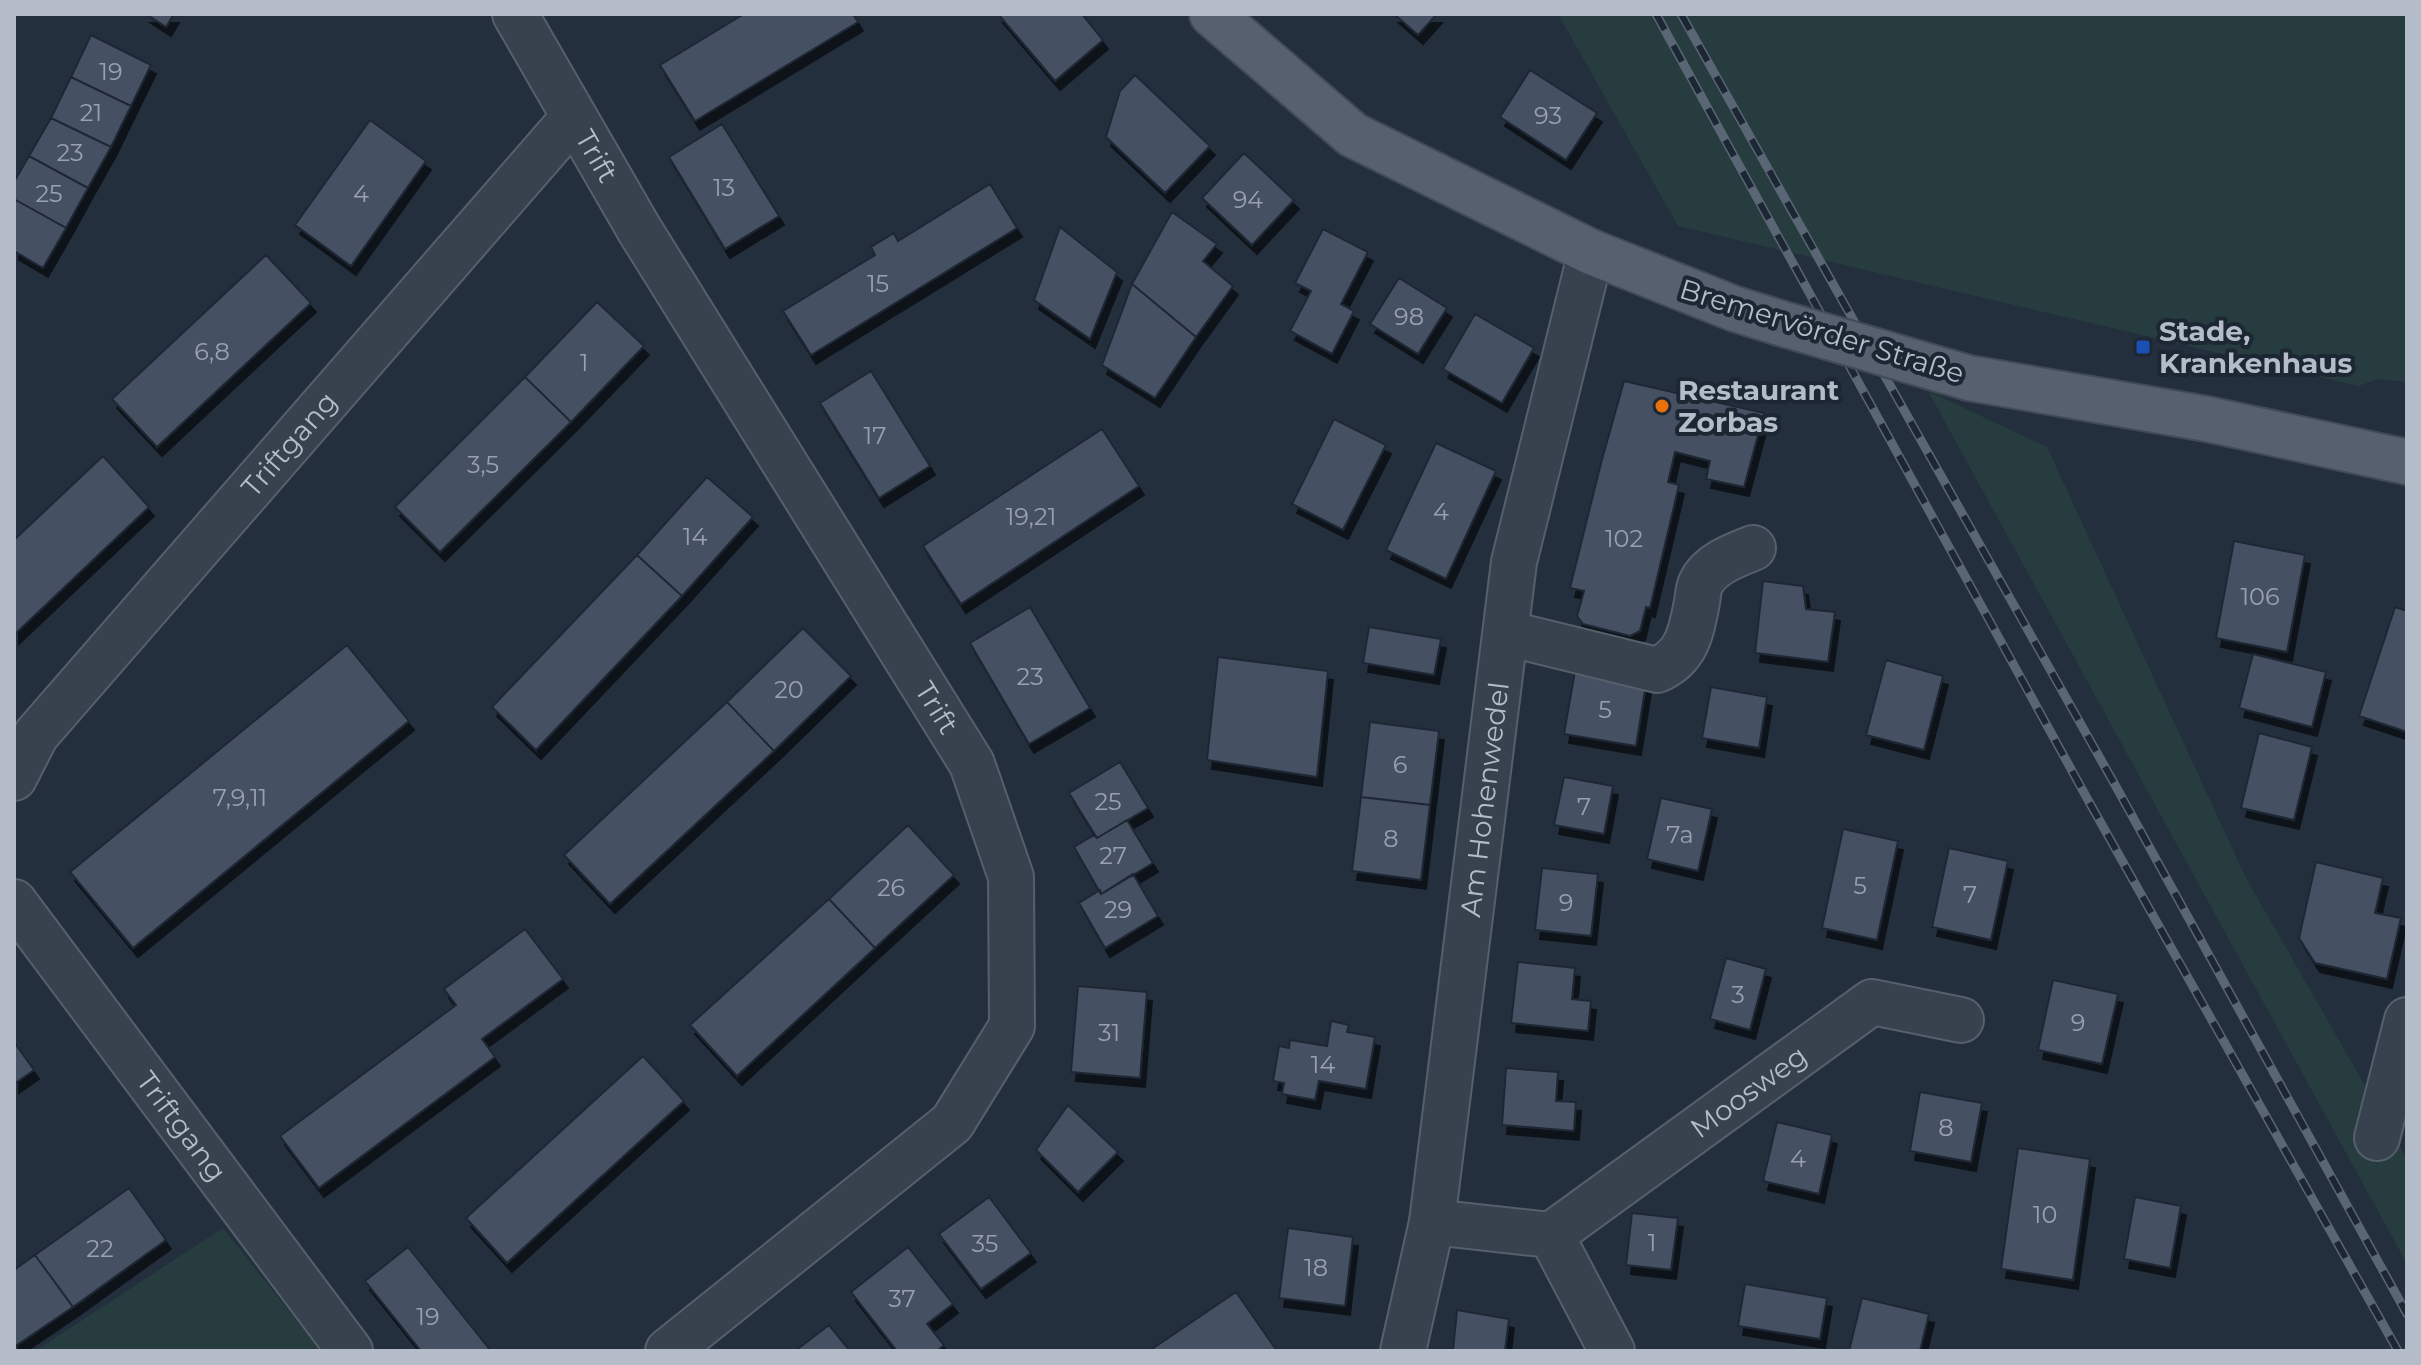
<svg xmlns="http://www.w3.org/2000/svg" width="2421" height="1365" font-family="Montserrat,sans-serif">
	<defs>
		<filter id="shadow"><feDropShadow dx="5" dy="9" stdDeviation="0" flood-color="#0009"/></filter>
	</defs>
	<rect width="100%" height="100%" fill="#242f3e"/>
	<path fill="#263c3f" d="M1558,14H2407V382L2377,379L2359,386L1678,226Z
		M1928,391L2047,447L2246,878L2407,1159V1264Z
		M223,1228L321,1351H35Z"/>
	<path fill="#455162" stroke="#1f2835" stroke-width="2" filter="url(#shadow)" d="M146,14H174L166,27Z
		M744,14H853L858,22L695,121L660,65Z
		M998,14H1082L1103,40L1055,81Z
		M1394,14H1437L1418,35Z
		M91,35L151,65L131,106L71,77Z
		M1530,70L1597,113L1566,160L1500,117Z
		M1135,75L1210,146L1165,193L1106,137L1120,91Z
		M71,77L131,106L111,147L51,118Z
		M51,118L111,147L88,188L29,156Z
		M370,120L426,161L351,266L295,225Z
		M722,124L779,216L725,249L669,157Z
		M1244,153L1294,200L1252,245L1202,198Z
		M29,156L88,188L66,228L14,199V182Z
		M990,184L1017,228L811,355L783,311L875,255L871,247L894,233L898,241Z
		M14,199L66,228L43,268L14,251Z
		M1172,212L1217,244L1203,261L1233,286L1196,337L1132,284Z
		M1060,227L1117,272L1090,339L1034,300Z
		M1323,229L1368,252L1341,304L1354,311L1332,354L1290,331L1311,291L1295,283Z
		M266,255L311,303L157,447L112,399Z
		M1399,278L1447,308L1418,354L1370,324Z
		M1132,284L1196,337L1155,398L1102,365Z
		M597,302L644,346L571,422L525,377Z
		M1475,314L1534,348L1502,403L1443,369Z
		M871,371L930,466L879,498L820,403Z
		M525,377L571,422L440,552L395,507Z
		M1624,381L1764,413L1744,487L1706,479L1710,461L1675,452L1668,482L1679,485L1650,608L1646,607L1640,631L1630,636L1583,624L1577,616L1584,591L1570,588L1601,463Z
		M1334,419L1386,445L1343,530L1292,504Z
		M1102,429L1139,486L961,604L923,546Z
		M1436,443L1496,471L1446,579L1386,550Z
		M103,456L149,507L14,635V540Z
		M707,477L753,517L682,596L637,555Z
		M2234,541L2305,555L2287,652L2216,638Z
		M637,555L682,596L536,750L492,707Z
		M1763,581L1803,586L1806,609L1835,612L1828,662L1755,653Z
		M1030,607L1090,708L1029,744L970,643Z
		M2395,607L2407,611V732L2359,716Z
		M1369,627L1441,639L1434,675L1363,663Z
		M803,628L851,676L774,751L727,702Z
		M347,645L409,721L133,948L70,872Z
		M2253,654L2326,672L2312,727L2239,708Z
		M1218,657L1328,671L1317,777L1207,760Z
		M1886,660L1943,676L1924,750L1866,735Z
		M1575,671L1646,684L1636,746L1564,734Z
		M1711,687L1767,697L1759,748L1702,738Z
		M727,702L774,751L610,904L564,855Z
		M1370,722L1439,731L1430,805L1361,797Z
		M2259,733L2312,747L2294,820L2241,808Z
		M1120,762L1148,808L1097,838L1069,793Z
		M1564,777L1613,786L1604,834L1554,825Z
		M1361,797L1430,805L1421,880L1352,871Z
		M1661,798L1712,809L1698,871L1647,859Z
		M1127,820L1153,863L1101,894L1074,847L1094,835L1097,838Z
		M908,825L954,875L875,948L829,899Z
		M1843,829L1898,841L1877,940L1822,928Z
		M1949,848L2008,861L1991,940L1932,927Z
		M2316,862L2383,878L2375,913L2401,918L2387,979L2315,963L2299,938Z
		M1542,868L1598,874L1591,936L1535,930Z
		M1133,874L1158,916L1105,948L1079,903L1100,890L1101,894Z
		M829,899L875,948L737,1076L690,1025Z
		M525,929L563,979L482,1039L495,1057L319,1188L280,1136L456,1005L444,989Z
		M1726,958L1766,969L1750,1030L1710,1019Z
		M1518,962L1575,968L1572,999L1591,1001L1588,1031L1511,1023Z
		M2053,980L2118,994L2102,1064L2038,1050Z
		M1078,986L1147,992L1140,1078L1071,1072Z
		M1331,1021L1349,1025L1347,1032L1375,1037L1366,1089L1319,1081L1315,1100L1282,1094L1284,1083L1273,1081L1279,1046L1289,1048L1290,1040L1327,1046Z
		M14,1042L34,1070L14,1084Z
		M643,1056L684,1101L507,1263L466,1218Z
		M1506,1068L1558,1072L1556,1101L1576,1102L1574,1131L1502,1125Z
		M1920,1092L1982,1103L1971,1162L1910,1151Z
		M1068,1105L1118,1152L1078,1192L1036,1150Z
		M1777,1122L1832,1135L1819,1194L1763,1181Z
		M2018,1148L2090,1159L2073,1280L2001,1269Z
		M129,1188L166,1240L73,1307L35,1255Z
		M989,1197L1031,1253L981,1289L939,1234Z
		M2135,1197L2181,1206L2170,1268L2124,1259Z
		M1632,1213L1678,1218L1671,1270L1626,1265Z
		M1288,1228L1353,1237L1345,1306L1279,1298Z
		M408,1247L491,1351H421L365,1281Z
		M908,1247L953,1304L927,1324L944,1345L937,1351H897L851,1292Z
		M35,1255L73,1307L14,1347V1270Z
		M1745,1284L1827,1298L1820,1339L1738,1326Z
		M1236,1292L1277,1351H1149Z
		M1862,1298L1929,1314L1920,1351H1849Z
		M1457,1310L1509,1319L1505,1351H1453Z
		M829,1325L850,1351H795Z"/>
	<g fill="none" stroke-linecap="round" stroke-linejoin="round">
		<g stroke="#565f6c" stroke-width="48">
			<g id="minor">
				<path id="s1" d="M515,14L639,229L972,764L1011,877L1012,1026L952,1123L668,1351"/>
				<path d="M1506,633L1657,670C1687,657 1691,633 1697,602C1698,597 1698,588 1701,583C1710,564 1735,555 1753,548"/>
				<path id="s2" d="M14,778L36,735L574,117"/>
				<path id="s3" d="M14,902L350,1351"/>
				<path d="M2377,1138L2407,1020"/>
				<path d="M1432,1222L1551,1235L1612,1351"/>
				<path id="s4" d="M1551,1235L1872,1002L1961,1020"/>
				<path id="s5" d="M1403,1351L1432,1222L1514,562L1591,252"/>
			</g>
		</g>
		<g stroke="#414a57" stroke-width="48">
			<path id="major" d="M1212,14L1353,135L1591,252L1735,309L1780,323
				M1969,378L2207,419L2407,462"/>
		</g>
		<use href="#minor" stroke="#38414e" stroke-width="44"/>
		<use href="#major" stroke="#56606e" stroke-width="44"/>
		<g stroke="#5a6575" stroke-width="9">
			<path id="rail" d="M1656,14L2088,800L2398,1351
				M1681,14L2114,783L2407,1314"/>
		</g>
		<use href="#rail" stroke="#1d2633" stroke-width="6" stroke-dasharray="18" stroke-linecap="butt"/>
		<g stroke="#414a57" stroke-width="48" stroke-linecap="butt">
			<path id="major-bridge" d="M1780,323L1969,378"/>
		</g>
		<use href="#major-bridge" stroke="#56606e" stroke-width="44"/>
	</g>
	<rect fill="#1a4fb4" stroke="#1d2633" stroke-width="3" x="2135" y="339" width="16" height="16" rx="4"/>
	<circle fill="#e8710a" stroke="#1d2633" stroke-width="3" cx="1662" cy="406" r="8"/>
	<g text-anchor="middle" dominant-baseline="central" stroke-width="8" stroke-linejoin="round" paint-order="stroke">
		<g font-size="24" fill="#98a1af">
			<text x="111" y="71">19</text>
			<text x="91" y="112">21</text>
			<text x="1548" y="115">93</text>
			<text x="70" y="152">23</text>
			<text x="724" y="187">13</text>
			<text x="49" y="193">25</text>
			<text x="361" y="193">4</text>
			<text x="1248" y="199">94</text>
			<text x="878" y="283">15</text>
			<text x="1409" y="316">98</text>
			<text x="212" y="351">6,8</text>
			<text x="584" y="362">1</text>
			<text x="875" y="435">17</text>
			<text x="483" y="464">3,5</text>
			<text x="1441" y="511">4</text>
			<text x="1031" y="516">19,21</text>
			<text x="695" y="536">14</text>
			<text x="1624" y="538">102</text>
			<text x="2260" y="596">106</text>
			<text x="1030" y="676">23</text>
			<text x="789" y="689">20</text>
			<text x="1605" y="709">5</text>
			<text x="1400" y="764">6</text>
			<text x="240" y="797">7,9,11</text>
			<text x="1108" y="801">25</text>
			<text x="1584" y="806">7</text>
			<text x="1680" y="834">7a</text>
			<text x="1391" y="838">8</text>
			<text x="1113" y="855">27</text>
			<text x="1860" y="885">5</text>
			<text x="891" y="887">26</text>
			<text x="1970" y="894">7</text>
			<text x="1566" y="902">9</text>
			<text x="1118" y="909">29</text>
			<text x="1738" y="994">3</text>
			<text x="2078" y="1022">9</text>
			<text x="1109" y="1032">31</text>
			<text x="1323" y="1064">14</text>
			<text x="1946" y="1127">8</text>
			<text x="1798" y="1158">4</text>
			<text x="2045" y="1214">10</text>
			<text x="1652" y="1242">1</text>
			<text x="985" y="1243">35</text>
			<text x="100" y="1248">22</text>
			<text x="1316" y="1267">18</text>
			<text x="902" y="1298">37</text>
			<text x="428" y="1316">19</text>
		</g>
		<g font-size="28" fill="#b4bcc9" stroke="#1d2633">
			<text stroke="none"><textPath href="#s1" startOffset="164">Trift</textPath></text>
			<text transform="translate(1822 331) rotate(17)">Bremervörder Straße</text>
			<text stroke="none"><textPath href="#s2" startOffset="434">Triftgang</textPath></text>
			<text stroke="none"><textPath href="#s1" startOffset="812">Trift</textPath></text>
			<text stroke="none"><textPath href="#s5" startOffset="558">Am Hohenwedel</textPath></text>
			<text stroke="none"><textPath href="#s4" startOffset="244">Moosweg</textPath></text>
			<text stroke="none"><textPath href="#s3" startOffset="280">Triftgang</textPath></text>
		</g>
		<g font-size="28" font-weight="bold" fill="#b4bcc9" stroke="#1d2633" text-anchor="start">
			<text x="2159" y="331">Stade,<tspan x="2159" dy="32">Krankenhaus</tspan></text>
			<text x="1678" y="390">Restaurant<tspan x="1678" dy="32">Zorbas</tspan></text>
		</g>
	</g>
	<rect width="2421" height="1365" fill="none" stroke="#b4bcc9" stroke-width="32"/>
</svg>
